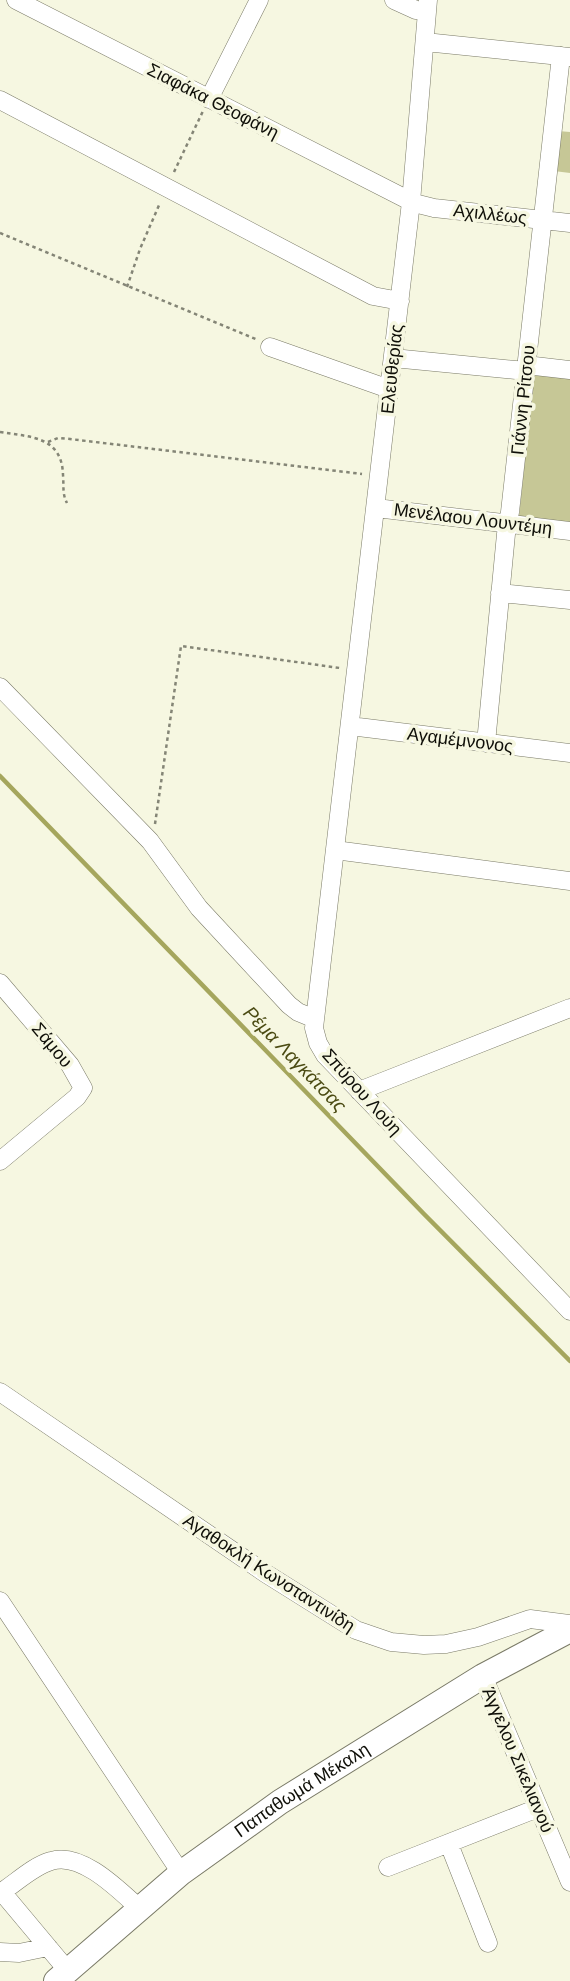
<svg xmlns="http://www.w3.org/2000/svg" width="570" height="1981" font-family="Arial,sans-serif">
	<rect width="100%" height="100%" fill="#f6f7e1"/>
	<path fill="#c6c796" d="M558,131L570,132V173L554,171Z
		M534,372L570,376V522L519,517Z"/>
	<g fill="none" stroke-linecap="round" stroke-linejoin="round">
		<path stroke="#a5a65d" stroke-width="4.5" d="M0,776L424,1214L570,1361"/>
		<g stroke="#7a7a67" stroke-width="19">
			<path id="street" d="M16,0L414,203L434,208L570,223
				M394,0L416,10L427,11
				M428,0L411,202L314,1028L318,1043L325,1055L570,1311
				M425,42L570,57
				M209,99L259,0
				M0,100L373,296L400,301
				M270,347L389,389
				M393,358L526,371
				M526,365L570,370
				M376,508L570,531
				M500,593L570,600
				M0,687L150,841L199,908L289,1005L298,1012L315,1019
				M350,726L570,753
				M486,743L506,534L510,512L561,56
				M335,850L570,881
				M0,983L70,1065L83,1088L77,1097L0,1161
				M359,1091L570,1008
				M0,1392L265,1573L356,1630L391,1642L424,1645L446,1644L478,1637L530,1619L570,1624
				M0,1601L181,1873
				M483,1676L570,1882
				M449,1844L488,1943
				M388,1867L538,1808
				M2,1892L68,1971
				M0,1893C16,1883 33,1866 51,1861C81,1851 119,1890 139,1908
				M0,1952L19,1953L48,1947"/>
		</g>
		<g stroke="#7a7a67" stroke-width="26">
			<g id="secondary">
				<path id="s1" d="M56,1981L181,1873L280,1802L483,1676L570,1630"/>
			</g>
		</g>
		<path stroke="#848576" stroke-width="2.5" stroke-dasharray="3.5 3.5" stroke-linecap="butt" d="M174,172L203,111
			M0,233L258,340
			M127,287L140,249L160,203
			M0,432C30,437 62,436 63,475C64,485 62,494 67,503
			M48,442L58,438L70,439L362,474
			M155,824L181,646L340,668"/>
		<use href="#street" stroke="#fff" stroke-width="18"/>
		<use href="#secondary" stroke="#fff" stroke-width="24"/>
	</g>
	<g text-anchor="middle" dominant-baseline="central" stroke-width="7" stroke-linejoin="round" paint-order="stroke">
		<g font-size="18" fill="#0f0f08" stroke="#f6f7e1">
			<text transform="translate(213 101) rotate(27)">Σιαφάκα Θεοφάνη</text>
			<text transform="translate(490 214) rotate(6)">Αχιλλέως</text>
			<text transform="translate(392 369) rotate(-84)">Ελευθερίας</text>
			<text transform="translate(523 400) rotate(-84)">Γιάννη Ρίτσου</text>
			<text transform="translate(473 519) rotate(7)">Μενέλαου Λουντέμη</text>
			<text transform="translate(460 740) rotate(7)">Αγαμέμνονoς</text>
			<text transform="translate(52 1045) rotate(50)">Σάμου</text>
			<text transform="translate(362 1092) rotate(48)">Σπύρου Λούη</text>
			<text transform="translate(269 1573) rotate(33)">Αγαθοκλή Κωνσταντινίδη</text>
			<text transform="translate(518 1760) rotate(67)">Άγγελου Σικελιανού</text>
			<text stroke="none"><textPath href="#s1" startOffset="312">Παπαθωμά Μέκαλη</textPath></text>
		</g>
		<g font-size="19" font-style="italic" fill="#4b4b13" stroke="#f6f7e1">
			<text transform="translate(295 1059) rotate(46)">Ρέμα Λαγκάτσας</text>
		</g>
	</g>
</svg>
